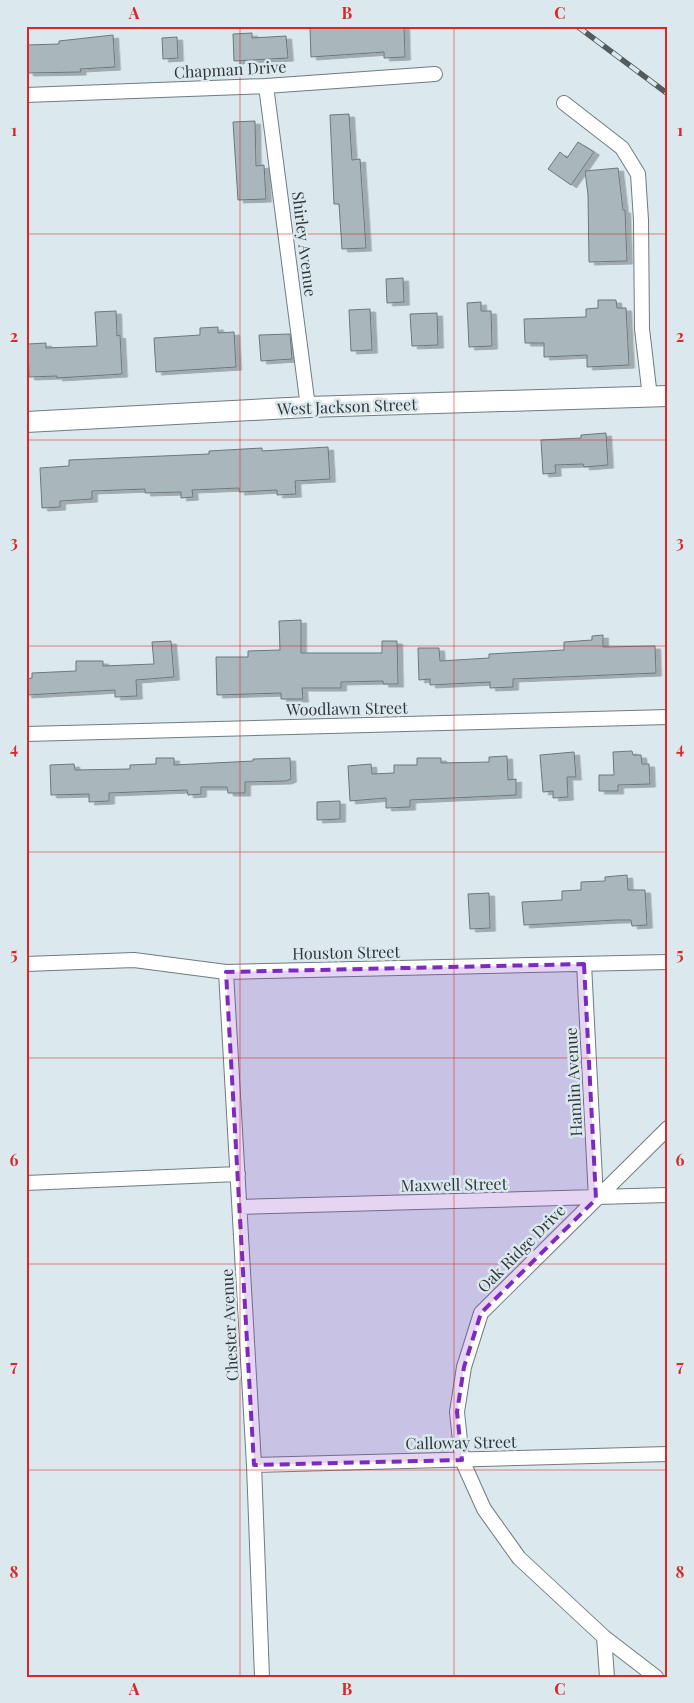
<svg xmlns="http://www.w3.org/2000/svg" width="694" height="1703" font-family="'Playfair Display',serif">
	<defs>
		<filter id="shadow"><feDropShadow dx="5.5" dy="3" stdDeviation="0" flood-color="#0004"/></filter>
	</defs>
	<rect width="100%" height="100%" fill="#dbe9ee"/>
	<path fill="#a9b7bc" stroke="#6b787c" filter="url(#shadow)" d="M340,26H404L405,57L384,58V52L311,57L310,28Z
		M252,33V38L286,36L288,58L234,61L233,34Z
		M113,35L115,67L80,69L81,72L28,73L26,45L59,44V41Z
		M177,37L178,58L163,59L162,38Z
		M349,114L352,160L360,159L366,248L342,249L339,204H334L330,115Z
		M255,121L256,166L264,165L266,199L238,200L233,122Z
		M578,142L594,152L571,185L548,169L560,152L567,158Z
		M618,168L623,210H625L627,261L589,262L588,195L585,171Z
		M403,278L404,302L387,303L386,279Z
		M598,300H616L617,308H626L629,365L587,367V355L544,357V343H525L524,319L586,317V309L598,308Z
		M481,302V311H491L492,346L469,347L467,303Z
		M370,309L372,350L351,351L349,310Z
		M116,311L117,336L120,335L122,374L57,378V376L29,377L28,344L46,343V348L97,346L95,312Z
		M437,313L438,345L412,346L410,314Z
		M218,327V333L234,332L236,367L156,372L154,338L200,335V328Z
		M290,334L292,359L261,361L259,335Z
		M606,433L608,465L584,467L583,464L555,465L556,473L543,474L541,440L581,438V435Z
		M328,447L330,479L295,481L296,494L277,495V490L239,492V488L192,490L193,497L181,498V492L145,493V489L92,491V499L60,501V507L42,508L40,468L69,466V460L209,454V451L262,448V451Z
		M301,620V653H382V641H397L398,684H383V681L341,682V688H302L303,699H281V693L217,695L216,657H248V651L280,650L279,621Z
		M603,635V647L655,646L656,673L513,679V687L490,688V682L430,685V679L419,680L418,648H439L440,661L489,658V654L564,650V642L592,640V636Z
		M171,641L174,677L136,680L137,696L115,697V690L26,695V679L32,678V673L76,671V661H103V666L154,664L152,642Z
		M632,751L633,755H641L642,764H649L650,784L618,785V791H599V775H614L613,752Z
		M574,752L576,777H567L568,797L553,798V791L543,792L540,755Z
		M507,756L508,780L516,779V795L410,800V807L386,808V798L350,801L348,766L371,764L372,774L394,773V765H417V758H441V763L489,762V757Z
		M156,758H174V765L253,761V759L290,758L291,779L286,781L245,782V793H228L227,787H201V794L188,795L187,790L109,793V801L89,802V794L51,795L50,765L74,764L75,770L130,769V765L156,764Z
		M340,801V819L317,820V802Z
		M627,875L628,890H645L647,925L632,926L631,920H616L524,925L522,902L562,900V891L581,890V882L605,881V877Z
		M489,893L490,928L470,929L468,894Z"/>
	<g fill="none" stroke-linecap="round" stroke-linejoin="round">
		<g stroke="#6f7c80" stroke-width="16">
			<path id="street" d="M266,86L308,407
				M26,95L266,86L435,74
				M564,103L622,148L638,174L641,220L642,329L650,397
				M26,734L668,717
				M26,964L134,960L226,972L668,962
				M584,964L596,1199
				M226,972L254,1465L262,1677
				M26,1183L238,1174
				M240,1207L668,1195
				M254,1465L668,1454
				M604,1637L607,1677
				M656,1677L604,1637L519,1558L484,1509L462,1460L457,1412L464,1367L481,1313L668,1128"/>
		</g>
		<g stroke="#6f7c80" stroke-width="22">
			<path id="secondary" d="M26,422L308,407L668,396"/>
		</g>
		<use href="#street" stroke="#fff" stroke-width="14"/>
		<use href="#secondary" stroke="#fff" stroke-width="20"/>
		<g stroke="#535b5c" stroke-width="5.5">
			<path id="rail" d="M577,26L668,94"/>
		</g>
		<use href="#rail" stroke="#dbe9ee" stroke-width="4" stroke-dasharray="11" stroke-linecap="butt"/>
	</g>
	<path fill="#7b2cbf" fill-opacity="0.2" stroke="#7b2cbf" stroke-width="4" stroke-dasharray="10 6" stroke-linejoin="round" d="M584,964L596,1199L481,1313L464,1367L457,1412L462,1460L254,1465L226,972Z"/>
	<path fill="none" stroke="#d62828" stroke-width="1" stroke-opacity="0.55" d="M240,26V1677M454,26V1677M26,234H668M26,440H668M26,646H668M26,852H668M26,1058H668M26,1264H668M26,1470H668"/>
	<g text-anchor="middle" dominant-baseline="central" stroke-width="5" stroke-linejoin="round" paint-order="stroke">
		<g font-size="16" fill="#313738" stroke="#dbe9ee">
			<text transform="translate(230 69) rotate(-3)">Chapman Drive</text>
			<text transform="translate(305 244) rotate(83)">Shirley Avenue</text>
			<text transform="translate(347 406) rotate(-2)">West Jackson Street</text>
			<text transform="translate(347 708) rotate(-1)">Woodlawn Street</text>
			<text transform="translate(346 952) rotate(-1)">Houston Street</text>
			<text transform="translate(573 1082) rotate(-93)">Hamlin Avenue</text>
			<text transform="translate(454 1184) rotate(-1)">Maxwell Street</text>
			<text transform="translate(521 1248) rotate(-45)">Oak Ridge Drive</text>
			<text transform="translate(229 1325) rotate(-93)">Chester Avenue</text>
			<text transform="translate(461 1442) rotate(-1)">Calloway Street</text>
		</g>
	</g>
	<rect width="694" height="1703" fill="none" stroke="#dbe9ee" stroke-width="55"/>
	<rect x="28" y="28" width="638" height="1648" fill="none" stroke="#d62828" stroke-width="2"/>
	<g font-size="16" text-anchor="middle" font-weight="bold" fill="#d62828">
		<text x="134" y="19">A</text>
		<text x="347" y="19">B</text>
		<text x="560" y="19">C</text>
		<text x="14" y="136">1</text>
		<text x="680" y="136">1</text>
		<text x="14" y="342">2</text>
		<text x="680" y="342">2</text>
		<text x="14" y="548">3</text>
		<text x="680" y="548">3</text>
		<text x="14" y="754">4</text>
		<text x="680" y="754">4</text>
		<text x="14" y="960">5</text>
		<text x="680" y="960">5</text>
		<text x="14" y="1166">6</text>
		<text x="680" y="1166">6</text>
		<text x="14" y="1372">7</text>
		<text x="680" y="1372">7</text>
		<text x="14" y="1578">8</text>
		<text x="680" y="1578">8</text>
		<text x="134" y="1695">A</text>
		<text x="347" y="1695">B</text>
		<text x="560" y="1695">C</text>
	</g>
</svg>
